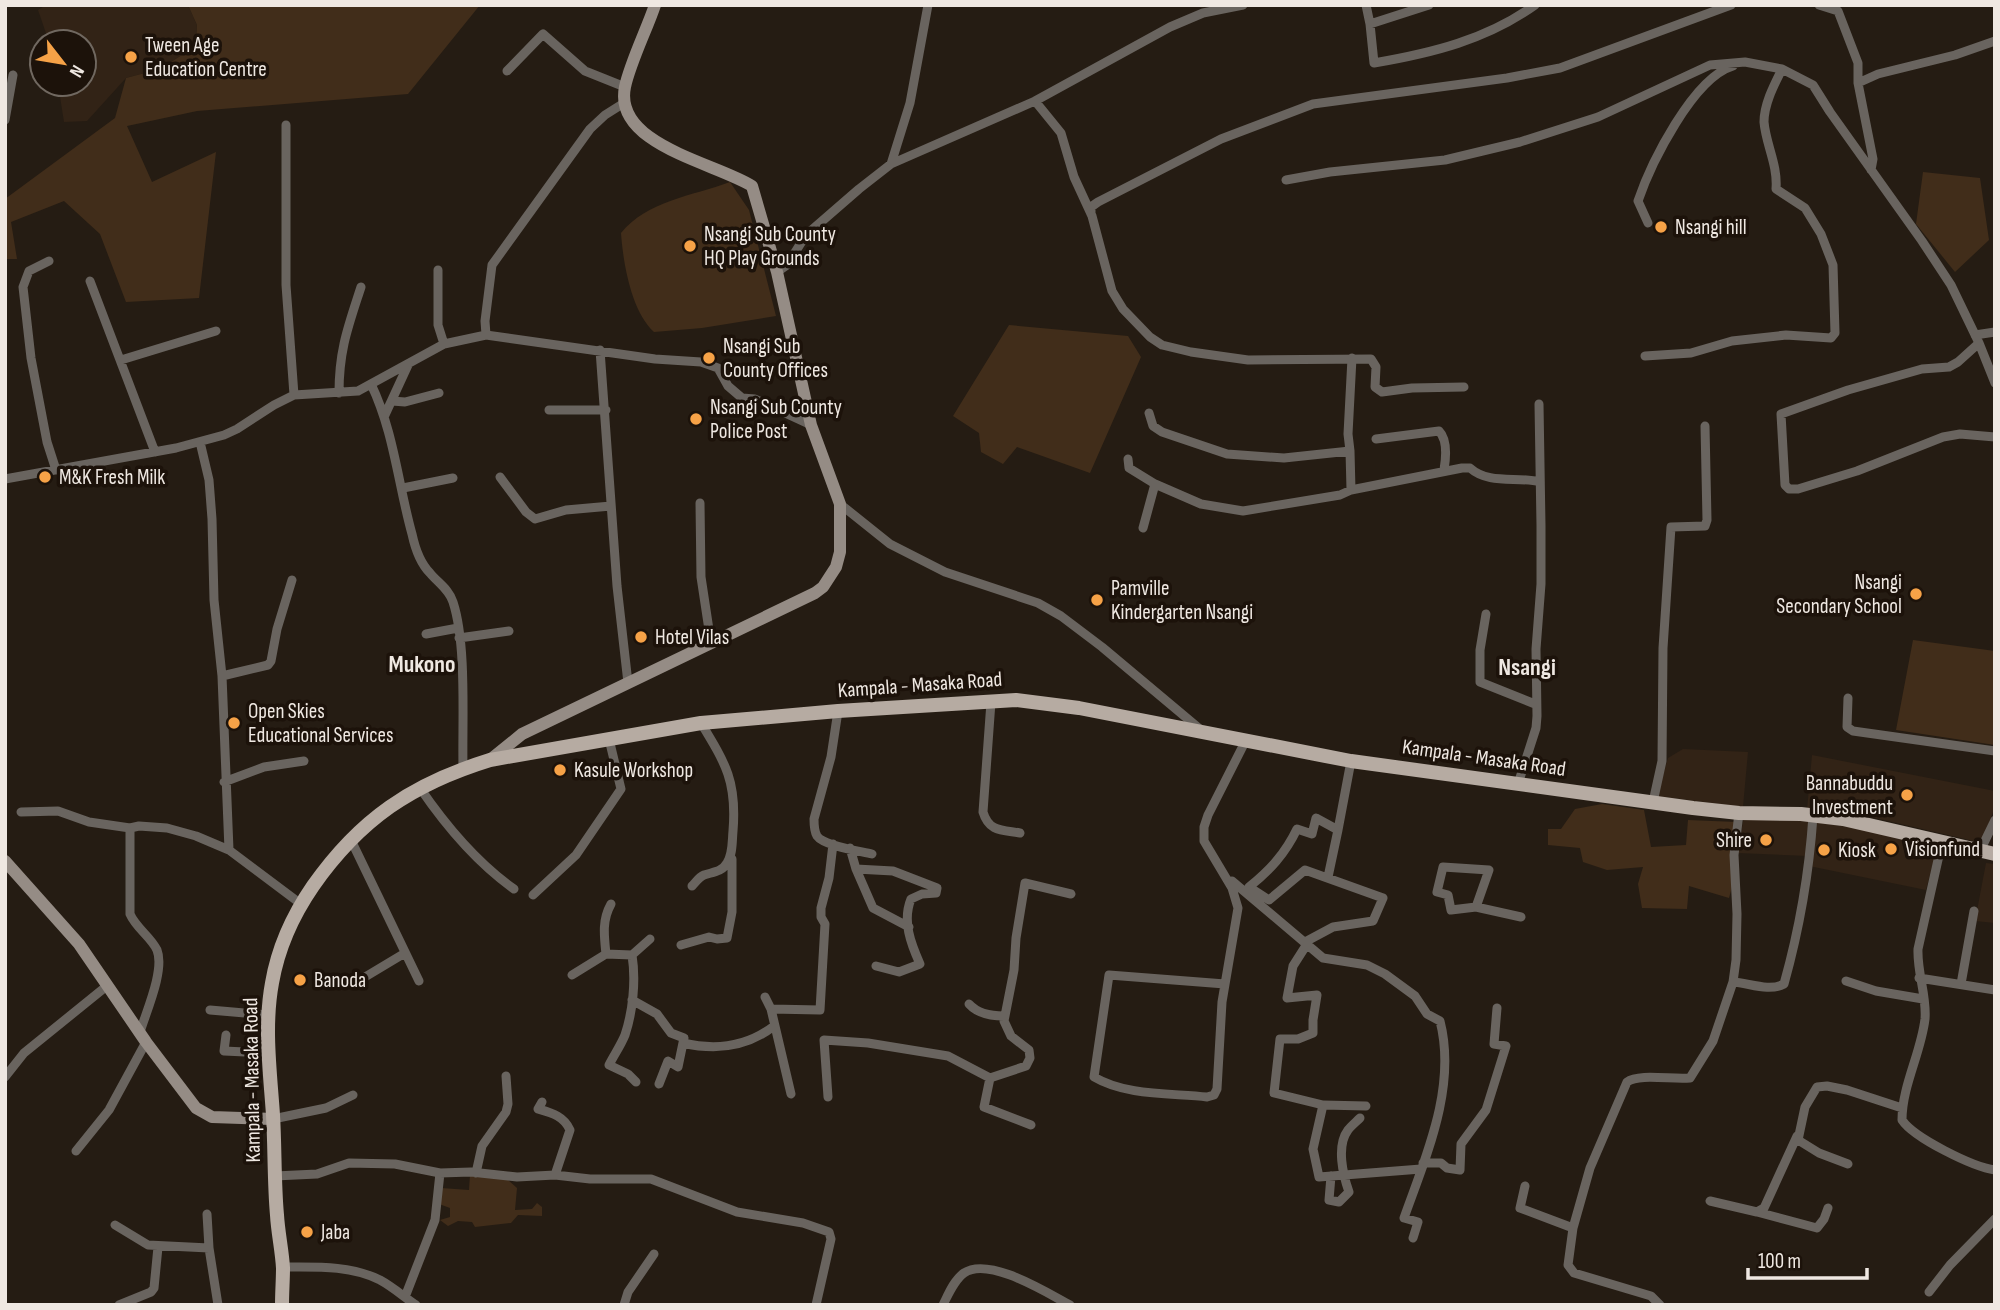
<svg xmlns="http://www.w3.org/2000/svg" width="2000" height="1310" font-family="'Sofia Sans Condensed',sans-serif">
	<rect width="100%" height="100%" fill="#251c13"/>
	<path fill="#322316" d="M46,5H188L197,25L196,46L160,69L126,78L87,121L64,122L58,84H84V42H49L38,10Z
		M1683,749L1748,752L1743,807L1657,796L1668,758Z
		M1812,755L1995,791V807L1985,833L1978,842L1854,813L1807,810Z
		M1744,817L1814,822L1878,831L1937,848L1926,890L1809,866L1808,856L1737,853Z
		M1986,863L1995,864V923L1975,921Z"/>
	<path fill="#412d1a" d="M188,5H480L408,94L197,111L127,126L152,182L216,152L199,298L126,302L100,234L64,201L11,222L17,259H5V199L115,118L126,78L160,69L196,46L197,25Z
		M1923,172L1980,178L1989,240L1955,272L1916,224Z
		M730,182L749,210L776,316L702,328L654,332C631,311 623,262 621,233C647,201 692,196 730,182Z
		M1009,325L1128,336L1141,357L1090,473L1017,447L1003,464L981,452L979,433L953,416Z
		M1913,640L1995,651V745L1896,730Z
		M1602,804L1644,810L1651,847L1686,845L1688,820L1737,822L1736,872L1729,898L1689,886L1687,909L1642,908L1638,884L1643,867L1607,870L1583,862L1580,848L1548,845V829H1561L1575,809Z
		M470,1175L507,1179L517,1188L515,1210L532,1209L537,1203L542,1207V1216L518,1215L511,1223L475,1227L472,1222L458,1221L448,1226L440,1220L450,1217V1208L439,1204L441,1188L469,1190Z"/>
	<g fill="none" stroke-linecap="round" stroke-linejoin="round">
		<path stroke="#69645f" stroke-width="9" d="M1366,5L1370,24L1374,63C1432,53 1486,40 1535,5
			M1819,5L1838,11L1858,63V83L1873,159L1871,170
			M1370,24L1429,5
			M507,71L543,34L585,71L625,87
			M1858,83L1878,74L1955,55L1995,41
			M1035,101L1170,27L1203,13L1243,5
			M5,120L13,75
			M286,125V285L294,395
			M891,164L910,103L928,5
			M1286,180L1330,172L1445,160L1520,142L1598,117L1710,65L1745,62L1782,69L1813,85L1830,112L1922,241L1951,285L1979,343L1995,383
			M1091,214V207L1098,202L1221,139L1313,104L1507,78L1560,68L1731,5
			M1648,223L1638,201C1651,163 1693,78 1733,66
			M49,261L29,271L23,287L31,358L47,442L56,470
			M438,270V325L444,344
			M777,272L787,265L806,235L859,189L891,164L1035,101L1061,133L1074,177L1092,216L1112,291L1123,309L1150,337L1162,345L1191,352L1248,360L1371,359L1376,367L1375,387L1382,392L1412,388L1464,387
			M90,281L155,452
			M486,335L655,359L701,362L718,368L728,386L742,398L755,399L811,425
			M1975,335L1995,332
			M1979,343L1958,362L1949,367L1922,369L1848,390L1781,414L1785,485L1789,489H1798L1857,471L1943,437L1960,434L1995,437
			M600,350L617,586L628,683
			M1645,356L1691,353L1732,341L1786,335L1831,338L1835,333L1833,265L1821,234L1805,208L1776,189C1778,165 1766,145 1764,122C1764,104 1774,85 1782,69
			M121,360L216,331
			M371,384C394,432 398,484 412,534C415,548 420,563 430,573C438,583 449,589 453,602C467,645 462,722 463,768
			M339,393C339,350 348,327 361,287
			M392,401L405,402L439,393
			M549,410H606
			M1149,413L1153,426L1162,432L1227,454L1284,458L1350,451
			M384,417L408,365
			M1376,439L1439,431C1448,440 1446,458 1444,470
			M200,442L209,480L212,519L214,600L222,676L229,850L301,904
			M1128,459L1129,468L1155,484
			M500,477L526,512L535,519L566,510L611,506
			M5,479L176,448L224,435L237,429L274,405L294,395L358,391L444,344L486,335L485,321L492,265L590,129L605,115L624,103
			M403,488L453,478
			M1351,490L1350,451L1348,434L1352,358
			M700,503L701,577L711,643
			M840,504L890,544L945,572L1038,603L1061,616L1102,647L1201,730
			M1143,528L1155,484L1201,504L1243,511L1340,495L1351,490L1462,468H1470C1489,485 1517,476 1540,482
			M1486,614L1480,650V682L1535,704
			M426,634L458,628
			M459,638L509,631
			M222,676L268,665L271,661L277,629L292,580
			M1848,698L1847,727L1853,731L1995,751
			M991,702L983,812C989,832 1002,830 1020,833
			M838,711L831,757L814,819C814,825 814,831 817,836C824,846 860,851 872,854
			M224,782L264,767L304,761
			M1518,784L1536,728L1537,716L1536,649L1541,584V526L1539,404
			M420,788C446,826 476,862 514,889
			M1653,802L1662,761L1663,648L1671,527L1705,526L1707,520L1705,426
			M21,812L58,811L89,822L130,828L139,826L167,828L196,836L229,850
			M130,828V914C136,928 151,937 157,950C165,970 146,1012 140,1032
			M1338,830L1351,761
			M350,838L419,981
			M1942,842L1918,949C1917,973 1927,996 1925,1019C1921,1053 1902,1086 1902,1120C1914,1138 1973,1167 1995,1170
			M850,848L856,869L893,871L937,888L936,893L922,894L911,899C902,921 911,944 920,964L899,972L876,966
			M1980,851L1995,820
			M856,869L873,908L909,927
			M1232,881L1323,958L1367,965L1385,974L1415,996L1427,1014L1440,1021C1457,1087 1426,1156 1404,1218L1418,1222L1413,1238
			M692,886C696,882 699,877 704,875C713,872 722,872 727,863C733,854 732,841 733,831C737,782 726,764 701,723
			M533,895L576,855L621,789L609,739
			M1476,907L1489,870L1443,867L1437,892L1448,895L1451,910L1476,907L1521,917
			M1305,942L1333,927L1373,921L1383,898L1305,870L1269,900L1249,887C1270,870 1285,854 1297,829L1312,834L1316,818L1338,830L1328,877
			M1307,944L1293,966L1287,998L1317,995L1313,1020V1033L1298,1039H1280L1274,1093L1323,1105
			M681,945L709,937L717,939L727,938L732,912V859
			M606,954C604,935 602,920 611,904
			M632,955C636,980 633,1011 625,1035C621,1045 614,1055 609,1065L628,1074L636,1082
			M572,975L606,954L632,955L650,939
			M1919,978L1995,990
			M360,980L405,953
			M1846,981L1876,991L1923,999
			M1733,982C1749,983 1769,992 1784,984C1800,927 1809,875 1813,816
			M1225,984L1109,975L1094,1077C1126,1096 1171,1093 1207,1097L1214,1095L1217,1089L1222,1002L1238,908L1232,888L1204,841V827L1208,815L1246,740
			M1961,984L1974,911
			M765,997L771,1009L791,1094
			M632,1000L657,1014L671,1033L684,1038L678,1067L668,1061L659,1084
			M969,1004C978,1014 991,1016 1004,1016
			M771,1009L820,1010L825,924L821,917V908L829,878L833,844
			M210,1010L268,1015
			M226,1035L224,1051L269,1053
			M683,1043C717,1051 747,1047 774,1026
			M5,1077L24,1053L108,985
			M828,1097L824,1040L868,1043L948,1056L990,1078
			M542,1102L538,1109C552,1113 564,1116 570,1130L555,1175
			M1366,1106L1323,1105L1313,1149L1319,1177L1421,1169
			M273,1119L326,1108L353,1095
			M1031,1125L984,1107L990,1078L1026,1066L1030,1058L1029,1050L1011,1036L1004,1021L1014,970L1016,938L1025,883L1071,894
			M76,1151L109,1110L146,1042
			M1423,1163H1441L1447,1168L1460,1170L1461,1144L1486,1110L1506,1046L1494,1044L1497,1008
			M1848,1164L1819,1153L1798,1140L1805,1107L1817,1087L1827,1086L1847,1090L1902,1108
			M476,1173L482,1146L506,1112L508,1104L506,1076
			M275,1176L317,1174L349,1163L395,1164L440,1173
			M1331,1176L1329,1200L1339,1202L1349,1192C1343,1175 1336,1146 1348,1130C1351,1126 1356,1122 1360,1118
			M1525,1186L1520,1208L1573,1228
			M1710,1201L1757,1212L1764,1208L1797,1136
			M1757,1212L1817,1228L1824,1219L1828,1208
			M207,1214L209,1248L218,1305
			M115,1225L148,1245L209,1248
			M283,1267C315,1267 350,1265 380,1280C393,1287 404,1297 416,1305
			M1929,1292L1950,1265L1995,1219
			M405,1297L435,1220L440,1173L471,1172L517,1177L555,1175L590,1179H651L737,1212L803,1223L829,1232L831,1239L816,1305
			M119,1305L151,1292L154,1288L158,1247
			M624,1305L628,1292L654,1254
			M943,1305C948,1295 954,1280 964,1273C989,1256 1047,1293 1070,1305
			M1660,1305L1651,1296L1574,1273L1568,1265L1573,1228L1590,1168L1627,1082C1639,1073 1673,1080 1690,1078L1713,1041L1733,982L1736,960L1737,914L1734,855L1739,813"/>
		<path stroke="#958c85" stroke-width="12" d="M490,760L522,734L815,593L823,587L836,567L840,552V504L811,425L777,272L752,186C716,163 613,145 625,87C630,63 647,29 655,5
			M5,861L79,944L146,1042L196,1108L212,1117L273,1119"/>
		<path stroke="#b6aba2" stroke-width="14" d="M282,1305C282,1292 283,1280 283,1268C282,1250 278,1233 277,1215C274,1182 275,1148 273,1115C270,1071 264,1026 272,983C278,948 293,915 313,886C360,819 412,784 490,760L701,723L838,711L1016,700L1079,708L1351,761L1693,808L1739,813L1801,814L1843,819L1995,854"/>
	</g>
	<g fill="#f6a247" stroke="#1c120a" stroke-width="2.5">
		<circle cx="131" cy="57" r="7"/>
		<circle cx="1661" cy="227" r="7"/>
		<circle cx="690" cy="246" r="7"/>
		<circle cx="709" cy="358" r="7"/>
		<circle cx="696" cy="419" r="7"/>
		<circle cx="45" cy="477" r="7"/>
		<circle cx="1916" cy="594" r="7"/>
		<circle cx="1097" cy="600" r="7"/>
		<circle cx="641" cy="637" r="7"/>
		<circle cx="234" cy="723" r="7"/>
		<circle cx="560" cy="770" r="7"/>
		<circle cx="1907" cy="795" r="7"/>
		<circle cx="1766" cy="840" r="7"/>
		<circle cx="1891" cy="849" r="7"/>
		<circle cx="1824" cy="850" r="7"/>
		<circle cx="300" cy="980" r="7"/>
		<circle cx="307" cy="1232" r="7"/>
	</g>
	<g text-anchor="middle" dominant-baseline="central" stroke-width="7" stroke-linejoin="round" paint-order="stroke">
		<g font-size="21" fill="#efe8e2" stroke="#1c120a" text-anchor="start">
			<text x="145" y="45">Tween Age<tspan x="145" dy="24">Education Centre</tspan></text>
			<text x="1675" y="227">Nsangi hill</text>
			<text x="704" y="234">Nsangi Sub County<tspan x="704" dy="24">HQ Play Grounds</tspan></text>
			<text x="723" y="346">Nsangi Sub<tspan x="723" dy="24">County Offices</tspan></text>
			<text x="710" y="407">Nsangi Sub County<tspan x="710" dy="24">Police Post</tspan></text>
			<text x="59" y="477">M&amp;K Fresh Milk</text>
			<text x="1902" y="582" text-anchor="end">Nsangi<tspan x="1902" dy="24">Secondary School</tspan></text>
			<text x="1111" y="588">Pamville<tspan x="1111" dy="24">Kindergarten Nsangi</tspan></text>
			<text x="655" y="637">Hotel Vilas</text>
			<text x="248" y="711">Open Skies<tspan x="248" dy="24">Educational Services</tspan></text>
			<text x="574" y="770">Kasule Workshop</text>
			<text x="1893" y="783" text-anchor="end">Bannabuddu<tspan x="1893" dy="24">Investment</tspan></text>
			<text x="1752" y="840" text-anchor="end">Shire</text>
			<text x="1905" y="849">Visionfund</text>
			<text x="1838" y="850">Kiosk</text>
			<text x="314" y="980">Banoda</text>
			<text x="321" y="1232">Jaba</text>
		</g>
		<g font-size="21" fill="#efe8e2" stroke="#1c120a">
			<text transform="translate(920 685) rotate(-4)">Kampala - Masaka Road</text>
			<text transform="translate(1484 758) rotate(8)">Kampala - Masaka Road</text>
			<text transform="translate(252 1080) rotate(-91)">Kampala - Masaka Road</text>
		</g>
		<g font-size="24" font-weight="bold" fill="#efe8e2" stroke="#1c120a">
			<text x="422" y="664">Mukono</text>
			<text x="1527" y="667">Nsangi</text>
		</g>
	</g>
	<rect width="2000" height="1310" fill="none" stroke="#efe8e2" stroke-width="14"/>
	<g transform="translate(63 63) rotate(121)"><circle r="33" fill="#1c120a" stroke="#706860" stroke-width="2"/>
	<path d="M0-5L12 26L0 18L-12 26Z" fill="#f6a247"/>
	<text y="-10" font-size="19" font-weight="bold" text-anchor="middle" fill="#efe8e2">N</text>
	</g>
	<path d="M1748 1268v10h119v-10" fill="none" stroke="#efe8e2" stroke-width="3.5"/>
	<text x="1758" y="1268" font-size="21" fill="#efe8e2" stroke="#1c120a" stroke-width="5" paint-order="stroke">100 m</text>
</svg>
